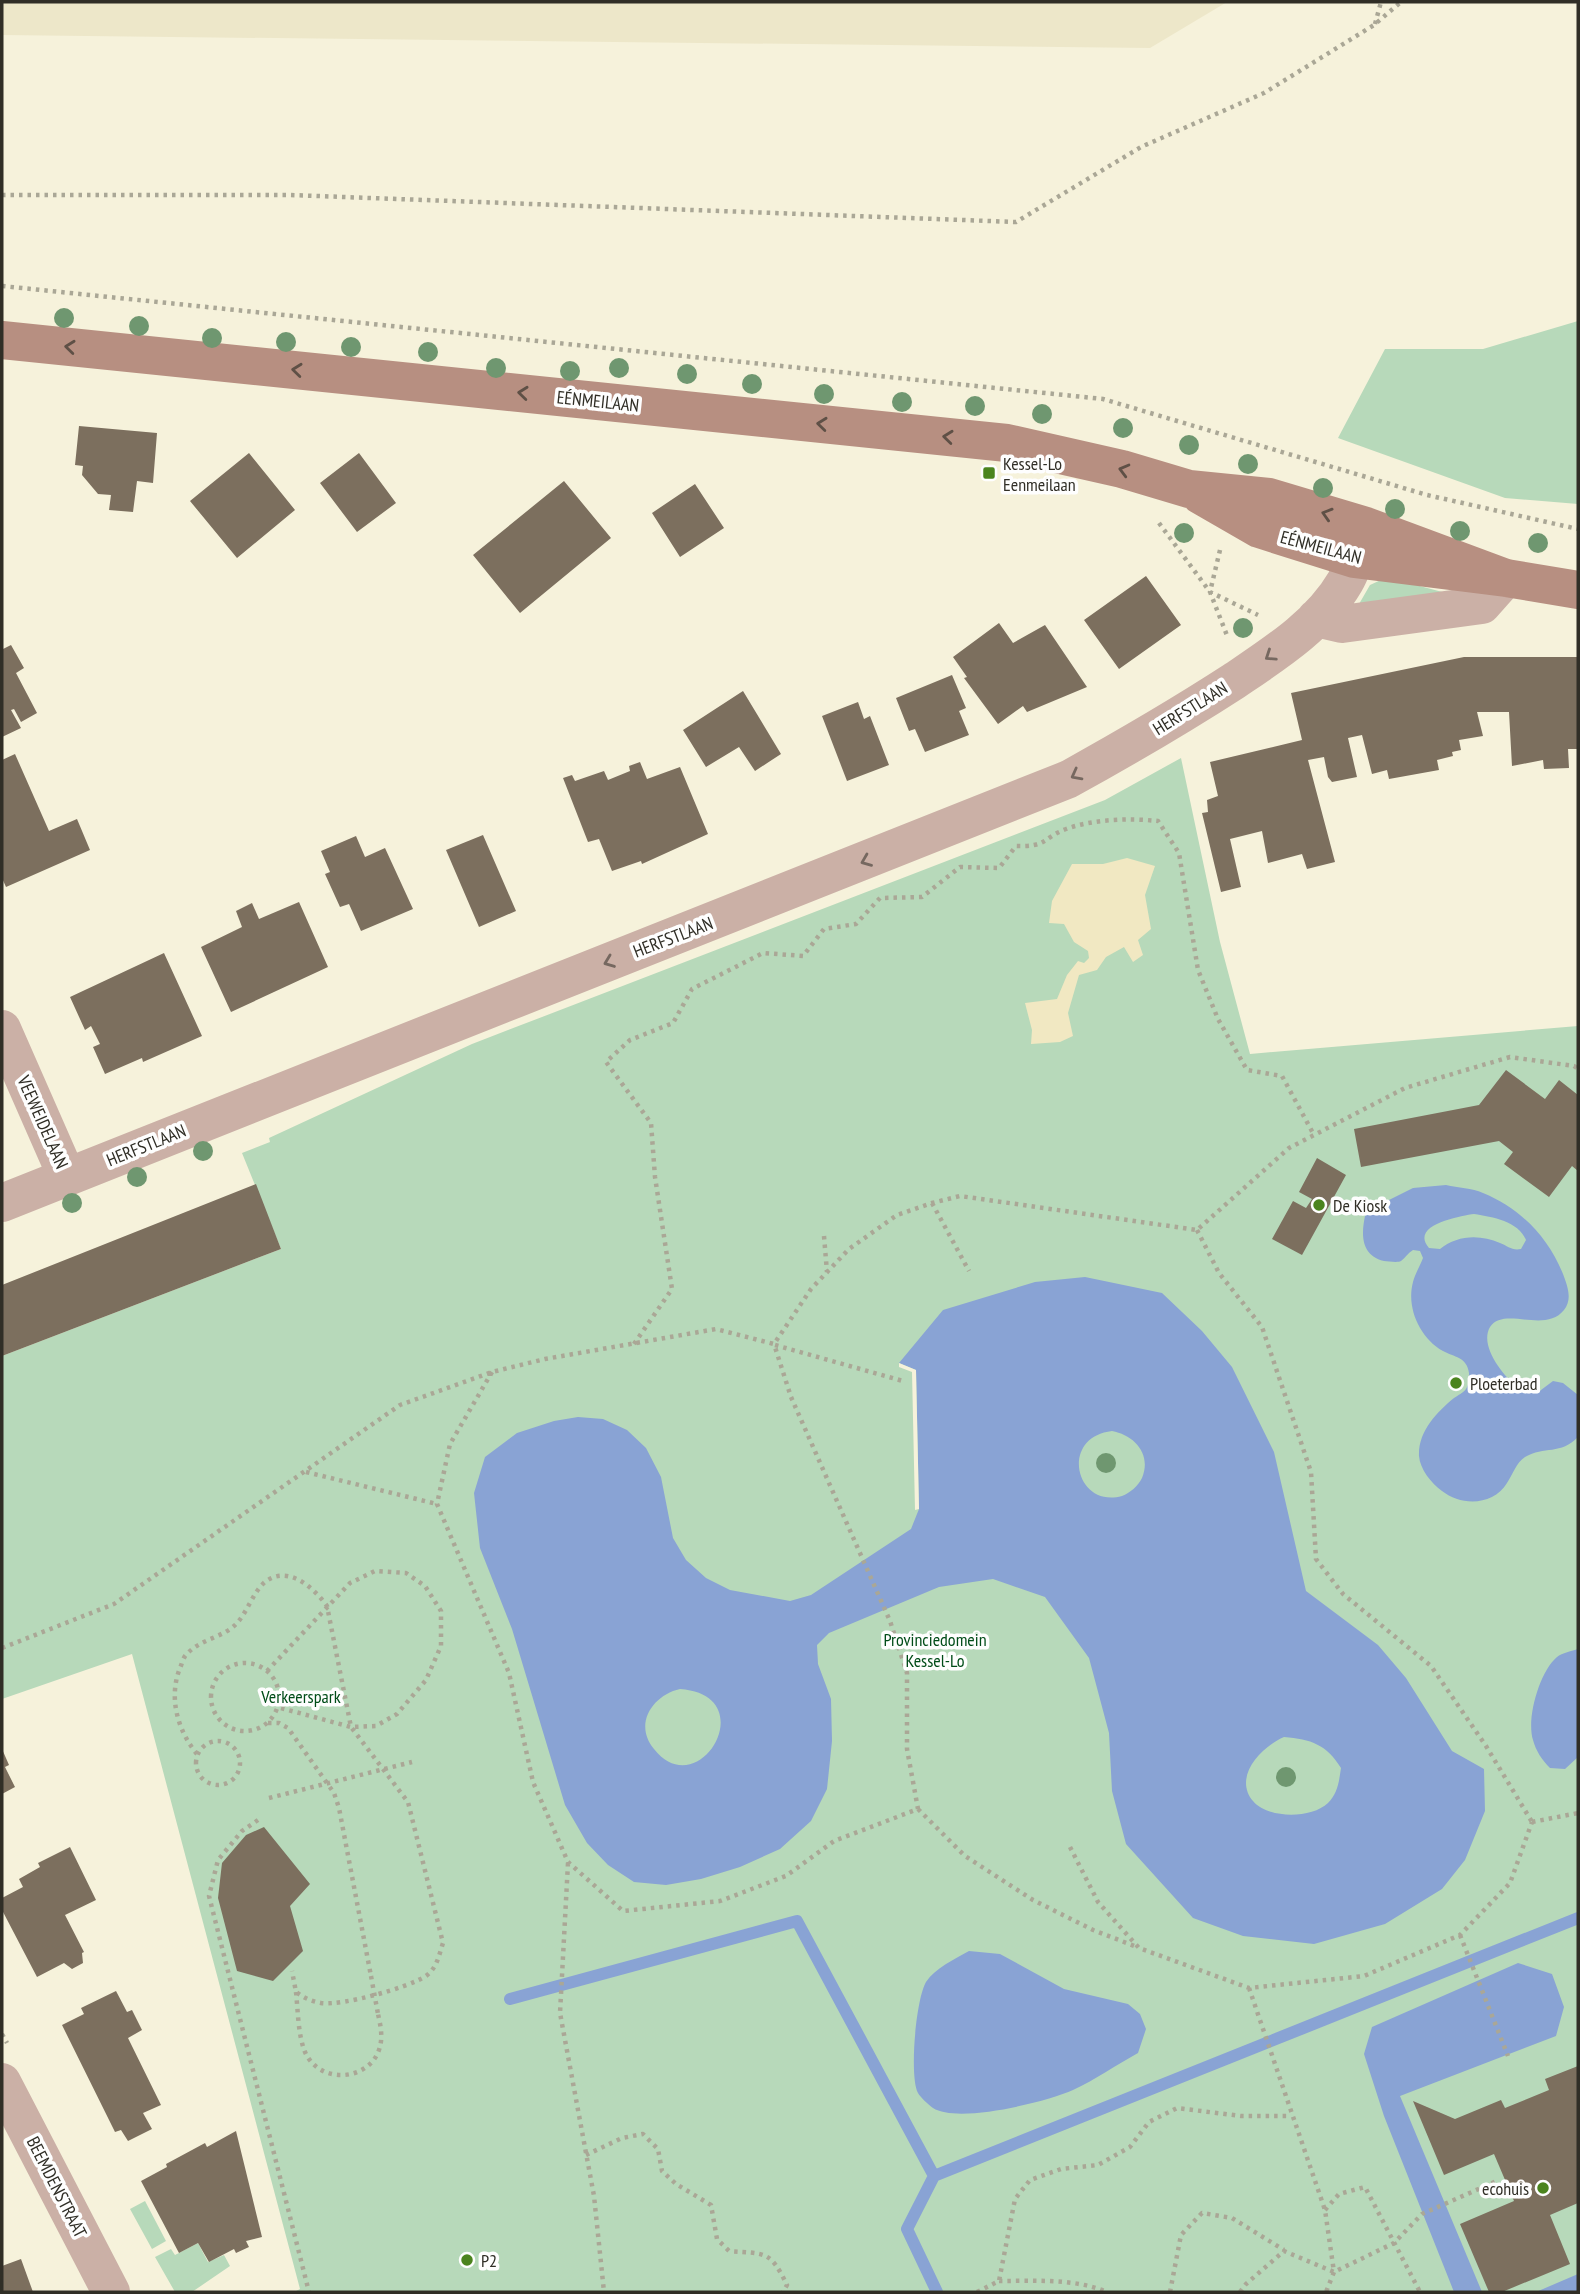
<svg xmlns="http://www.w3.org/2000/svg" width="1580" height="2294" font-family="'PT Sans Narrow',sans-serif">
	<rect width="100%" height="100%" fill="#f6f2db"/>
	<path fill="#ede7c9" d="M2,2H1227L1150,48L2,35Z"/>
	<path fill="#b7d9ba" d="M1578,321V504L1505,498L1338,438L1385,349H1483Z
		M1383,579L1401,581L1446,593L1355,611L1370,585Z
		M1181,758L1220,942L1250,1054L1578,1026V2292H294L300,2289L132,1654L2,1699V1356L281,1249L242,1153L270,1142L269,1138L472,1044L1105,800Z
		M145,2201L166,2241L152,2249L130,2209Z
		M198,2243L208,2262L224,2255L230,2266L192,2292H175L155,2257L171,2249L175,2255Z"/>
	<path fill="#f1e8c2" d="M1127,858L1155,866L1145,895L1151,929L1138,940L1143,955L1133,962L1124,947L1106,957L1097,970L1079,975L1068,1013L1073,1036L1060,1042L1031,1044L1032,1030L1025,1003L1057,999L1067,975L1078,961L1084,963L1089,958L1088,951L1074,942L1064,924L1049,923L1052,901L1072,864H1103Z"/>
	<path fill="#89a3d4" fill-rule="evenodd" d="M1446,1185C1458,1188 1472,1188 1483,1193C1520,1208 1548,1237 1563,1274C1567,1285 1573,1299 1564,1310C1545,1334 1504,1306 1490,1327C1479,1346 1503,1375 1517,1387C1523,1391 1530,1392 1537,1393L1553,1381L1563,1383L1578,1395V1437C1561,1455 1544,1446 1525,1457C1516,1463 1513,1474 1507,1483C1493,1506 1461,1506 1442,1491C1431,1483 1420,1469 1419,1456C1418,1431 1437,1412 1454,1398C1457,1396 1464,1392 1466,1389C1469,1385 1469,1377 1469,1373C1467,1357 1454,1357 1443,1351C1420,1338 1406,1308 1413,1282C1415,1274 1420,1266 1423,1258L1420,1251L1413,1250C1408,1253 1405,1258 1401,1261C1397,1263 1388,1261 1384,1261C1361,1255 1361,1235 1365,1216L1379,1205L1413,1188ZM1474,1214C1493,1217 1518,1221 1526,1240L1521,1249C1512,1251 1508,1246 1500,1243C1480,1234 1457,1235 1440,1249L1429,1248C1409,1225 1460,1216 1474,1214Z
		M1085,1277L1162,1293L1202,1331L1232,1367L1274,1452L1306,1591L1378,1645L1406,1678L1452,1751L1484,1769L1485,1811L1465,1860L1442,1889L1385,1924L1314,1944L1243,1936L1193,1918L1126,1844L1112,1791L1109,1733L1089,1658L1045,1597L993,1579L939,1587L829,1633L817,1645L818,1664L831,1699L832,1741L827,1789L811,1821L780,1849L740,1867L701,1879L666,1885L634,1882L608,1865L587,1843L565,1805L512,1629L480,1548L474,1493L485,1457L517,1433L554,1421L578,1417L603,1419L627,1430L646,1448L661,1477L673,1538L686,1560L706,1578L730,1590L790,1601L811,1595L911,1529L919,1509L916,1370L899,1363L943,1310L1035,1282ZM1112,1431C1134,1435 1152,1454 1142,1478C1138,1486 1130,1493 1122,1496C1075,1509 1059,1437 1112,1431ZM680,1689C764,1695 699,1806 654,1749C633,1724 653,1695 680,1689ZM1284,1737C1311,1739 1327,1745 1341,1768C1339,1781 1338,1793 1328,1803C1311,1819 1268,1819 1253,1801C1232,1776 1263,1746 1284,1737Z
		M1578,1649V1757L1565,1769L1550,1768C1542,1760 1536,1751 1533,1740C1526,1718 1540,1671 1557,1657C1562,1653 1572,1651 1578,1649Z
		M969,1951L1000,1954L1064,1989L1128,2004L1140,2014L1146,2029L1138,2053C1116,2065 1095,2080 1073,2090C1046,2102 958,2124 933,2108C929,2105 920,2097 918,2093C909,2076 916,1999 926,1982C935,1968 955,1959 969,1951Z
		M1518,1963L1552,1974L1564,2007L1556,2036L1400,2096L1482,2292H1454L1384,2116L1364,2054L1372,2027Z
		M1578,2274V2292H1536Z"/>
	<path fill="#f6f2db" d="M899,1363L916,1370L919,1509L915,1510L912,1372L899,1367Z"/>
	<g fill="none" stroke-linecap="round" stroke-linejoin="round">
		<path stroke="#89a3d4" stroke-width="12" d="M510,1999L797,1921L934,2176L1578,1918
			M934,2176L907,2229L937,2292"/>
	</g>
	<path fill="#7c6f5e" d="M79,426L157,433L153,483L137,481L133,512L109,510L111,495L98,494L82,475L83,466L75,465Z
		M249,453L295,510L237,558L190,501Z
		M359,453L396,503L357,532L320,483Z
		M564,481L611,538L520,613L473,555Z
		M695,484L724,528L680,557L652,513Z
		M1146,576L1181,625L1119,669L1084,620Z
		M999,623L1013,643L1045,625L1087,687L1027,712L1023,706L998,724L964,678L967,677L953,657Z
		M11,645L24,668L16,673L37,713L21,722L14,709L11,710L21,728L2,737V648L3,649Z
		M1464,657H1578V749H1568L1569,768L1544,769L1543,760L1512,766L1509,712H1477L1483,736L1459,740L1461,750L1452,752L1453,756L1437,760L1439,770L1389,779L1387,770L1372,774L1362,735L1348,738L1357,777L1332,782L1328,777L1324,757L1308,760L1335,862L1307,869L1302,854L1268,863L1262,831L1230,839L1241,887L1221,892L1202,813L1208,812L1207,800L1218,796L1210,762L1302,740L1291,693Z
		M952,675L966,708L959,711L969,735L925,752L915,729L909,731L896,698Z
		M743,691L781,754L755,771L739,747L706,767L683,730Z
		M858,702L864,719L870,716L889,765L847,781L822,716Z
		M15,754L49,831L77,819L90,850L6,887L2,878V760Z
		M640,762L647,779L680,767L708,834L642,864L641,861L612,871L599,839L588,842L563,778L572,775L575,781L604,771L608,780L630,771L629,766Z
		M483,835L516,911L479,927L446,850Z
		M356,836L365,857L385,848L413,909L361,931L349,904L340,907L325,874L330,872L321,851Z
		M299,902L328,967L231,1012L201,947L242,927L236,911L252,903L259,919Z
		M164,953L202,1036L143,1062L142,1058L105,1074L93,1047L100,1044L91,1026L85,1030L70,997Z
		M1506,1070L1545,1099L1559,1080L1578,1095V1171L1572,1166L1549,1197L1504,1164L1513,1152L1499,1141L1361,1167L1354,1129L1479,1105Z
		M1317,1158L1346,1175L1302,1255L1272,1239L1293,1201L1306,1208L1312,1199L1299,1192Z
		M256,1184L281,1249L2,1356V1285Z
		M2,1749L9,1765L5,1767L15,1787L2,1794Z
		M264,1827L310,1884L290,1906L303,1951L273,1981L237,1971L218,1898L222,1863L246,1835Z
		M70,1847L96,1900L65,1915L84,1952L82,1953L83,1963L72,1969L64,1963L37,1977L2,1910V1898L23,1887L19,1879L40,1867L38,1863Z
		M116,1991L127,2012L132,2010L142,2030L128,2038L161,2105L143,2113L152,2129L128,2141L121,2130L115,2132L62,2025L84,2014L81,2008Z
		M1578,2066V2203L1550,2215L1570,2264L1502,2292H1489L1460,2224L1514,2201L1494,2154L1444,2175L1413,2101L1455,2119L1501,2100L1505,2108L1549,2090L1545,2079Z
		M236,2131L262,2237L246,2241L249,2247L236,2253L234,2249L209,2262L198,2243L179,2253L141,2181L167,2167L166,2164L205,2143L207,2147Z
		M21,2259L33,2292H2V2266Z"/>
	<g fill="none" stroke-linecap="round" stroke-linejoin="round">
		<path stroke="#aaa796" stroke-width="4.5" stroke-dasharray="3.5 5" stroke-linecap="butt" d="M1375,24L1381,2
			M2,195H290L1016,222L1141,147L1264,93L1374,25L1401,2
			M2,286L1103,399L1427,495L1578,529
			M1159,523L1210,592L1228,638
			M1220,550L1210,592L1258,615
			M932,1203L969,1271
			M1197,1230L1219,1273L1262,1327L1311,1472L1316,1559L1343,1594L1431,1666L1486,1746L1532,1822
			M824,1236L827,1272
			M634,1344L672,1289L655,1177L651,1123L606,1062L630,1040L673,1023L692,989L763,953L803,956L824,929L856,924L880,898L922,897L960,867L999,868L1016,846C1048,847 1042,838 1066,829C1093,819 1130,818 1158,821L1179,853L1198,970L1218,1019L1247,1070L1282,1076L1314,1135
			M775,1345L903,1381
			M492,1372L450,1444L437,1504L509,1673L533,1782L568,1862L623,1911L720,1901L786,1876L834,1841L918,1809L907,1749V1673L890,1621L791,1397L774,1344
			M306,1472L437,1504
			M2,1648L114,1604L400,1405L492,1372L545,1359L716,1329L774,1344L811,1289L849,1249L897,1215L932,1203L960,1196L1197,1230L1289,1148L1405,1088L1510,1057L1574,1066L1578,1069
			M211 1697a34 34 0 1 1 68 0a34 34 0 1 1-68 0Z
			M267,1671L350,1583L375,1571L406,1573L425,1586L441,1611V1646L426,1680L397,1714L376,1726L351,1727L277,1707
			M268,1723H279L288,1728L334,1793L339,1808L371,1976
			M196 1763a22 22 0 1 1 44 0a22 22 0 1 1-44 0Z
			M197,1754C178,1731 168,1698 180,1668C182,1664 183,1657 187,1654C200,1639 225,1637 237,1623C248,1611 253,1592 265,1582C288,1564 314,1588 327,1606L351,1727L408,1802L443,1943C439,1955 437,1968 426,1976C407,1988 342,2006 321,2003C311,2001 304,1998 296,1992L292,1971
			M918,1809L965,1856L1033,1900L1093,1930L1137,1947
			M258,1820L242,1831L218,1860L209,1896L309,2292
			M1532,1822L1578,1813
			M1070,1847L1098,1902L1139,1948L1249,1988L1364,1976L1460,1935L1510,1883L1532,1822
			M568,1863L560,2013L594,2196L604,2292
			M1460,1935L1508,2056
			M1249,1988L1325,2210L1334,2272L1326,2292
			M296,1992C298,2011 298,2035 305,2052C321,2088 377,2080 381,2041C382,2032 380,2023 378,2014
			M2,2034L7,2043
			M586,2155L622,2138L643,2134L658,2149L662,2171L676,2184L711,2205L717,2239L729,2251C766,2254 770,2250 787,2285L783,2292
			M1325,2210L1339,2194L1365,2187L1420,2292
			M999,2281C1034,2281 1074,2278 1107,2292
			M977,2292L999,2281L1015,2199L1030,2180L1061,2169L1098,2165L1130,2147L1149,2122L1177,2108L1241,2116H1291
			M1170,2292L1181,2235L1202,2213L1232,2218L1284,2250
			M1240,2292L1246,2284L1284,2251L1334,2272L1394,2243L1422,2214L1499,2180"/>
		<path stroke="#cbb0a6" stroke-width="38" d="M1316,618L1342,624L1482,605L1506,578
			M2,1029L67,1177
			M2,1203L1069,779C1125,748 1180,716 1234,681C1274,654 1320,625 1345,582C1354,566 1360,546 1366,528
			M2,2082L111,2292"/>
		<path stroke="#b78f81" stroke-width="38" d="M2,340L1007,443L1122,469L1189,489L1269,497L1366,526L1506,578
			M1200,495L1259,529L1354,559L1506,578L1578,590"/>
		<path stroke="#aaa796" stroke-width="4.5" stroke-dasharray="3.5 5" stroke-linecap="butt" d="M269,1798L412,1762
			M371,1976L378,2014"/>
	</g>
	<g fill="#6f9770">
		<circle cx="64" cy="318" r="10"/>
		<circle cx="139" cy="326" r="10"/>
		<circle cx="212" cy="338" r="10"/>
		<circle cx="286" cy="342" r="10"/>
		<circle cx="351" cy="347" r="10"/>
		<circle cx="428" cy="352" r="10"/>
		<circle cx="496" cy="368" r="10"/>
		<circle cx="619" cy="368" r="10"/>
		<circle cx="570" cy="371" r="10"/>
		<circle cx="687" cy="374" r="10"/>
		<circle cx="752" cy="384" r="10"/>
		<circle cx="824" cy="394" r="10"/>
		<circle cx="902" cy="402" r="10"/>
		<circle cx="975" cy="406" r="10"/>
		<circle cx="1042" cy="414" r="10"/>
		<circle cx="1123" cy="428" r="10"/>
		<circle cx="1189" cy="445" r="10"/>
		<circle cx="1248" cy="464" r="10"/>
		<circle cx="1323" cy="488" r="10"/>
		<circle cx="1395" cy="509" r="10"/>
		<circle cx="1460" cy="531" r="10"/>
		<circle cx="1184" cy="533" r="10"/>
		<circle cx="1538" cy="543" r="10"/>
		<circle cx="1243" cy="628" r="10"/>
		<circle cx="203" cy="1151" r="10"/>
		<circle cx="137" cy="1177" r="10"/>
		<circle cx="72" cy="1203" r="10"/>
		<circle cx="1106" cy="1463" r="10"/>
		<circle cx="1286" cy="1777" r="10"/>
	</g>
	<defs><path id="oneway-chevron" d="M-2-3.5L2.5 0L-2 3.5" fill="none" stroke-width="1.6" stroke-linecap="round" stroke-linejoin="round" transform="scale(1.75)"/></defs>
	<g stroke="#5f5046">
		<use href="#oneway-chevron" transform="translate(70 347) rotate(-174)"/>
		<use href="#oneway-chevron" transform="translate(297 370) rotate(-174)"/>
		<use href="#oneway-chevron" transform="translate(523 393) rotate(-174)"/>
		<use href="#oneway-chevron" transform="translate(822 424) rotate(-174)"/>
		<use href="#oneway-chevron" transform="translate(948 437) rotate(-174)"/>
		<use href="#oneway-chevron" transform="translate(1124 470) rotate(-165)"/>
		<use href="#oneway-chevron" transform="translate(1327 514) rotate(-163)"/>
	</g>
	<g stroke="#766860">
		<use href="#oneway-chevron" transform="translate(1270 656) rotate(146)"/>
		<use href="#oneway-chevron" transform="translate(1076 775) rotate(152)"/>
		<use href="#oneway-chevron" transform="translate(866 861) rotate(158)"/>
		<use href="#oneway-chevron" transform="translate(609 962) rotate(159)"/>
	</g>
	<g fill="#4b841e" stroke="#fefefe" stroke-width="2.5">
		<rect x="982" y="466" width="14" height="14" rx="3.5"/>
		<circle cx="1319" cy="1205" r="7"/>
		<circle cx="1456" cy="1383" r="7"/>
		<circle cx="1543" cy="2188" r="7"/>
		<circle cx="467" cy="2260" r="7"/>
	</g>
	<g text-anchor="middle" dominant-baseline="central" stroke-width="7" stroke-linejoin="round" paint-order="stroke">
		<g font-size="18" fill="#302e26" stroke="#fefefe">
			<text transform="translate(598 401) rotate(6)">EÉNMEILAAN</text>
			<text transform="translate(1321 547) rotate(15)">EÉNMEILAAN</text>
			<text transform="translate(1190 708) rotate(-32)">HERFSTLAAN</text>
			<text transform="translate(673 937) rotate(-21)">HERFSTLAAN</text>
			<text transform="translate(43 1122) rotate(66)">VEEWEIDELAAN</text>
			<text transform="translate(146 1145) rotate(-22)">HERFSTLAAN</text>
			<text transform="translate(57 2187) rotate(63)">BEEMDENSTRAAT</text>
		</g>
		<g font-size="18" fill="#302e26" stroke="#fefefe" text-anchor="start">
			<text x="1003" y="463">Kessel-Lo<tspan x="1003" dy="21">Eenmeilaan</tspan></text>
			<text x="1333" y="1205">De Kiosk</text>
			<text x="1470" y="1383">Ploeterbad</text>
			<text x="1529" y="2188" text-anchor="end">ecohuis</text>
			<text x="481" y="2260">P2</text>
		</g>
		<g font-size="18" fill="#004c18" stroke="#fefefe">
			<text x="935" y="1639">Provinciedomein<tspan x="935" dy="21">Kessel-Lo</tspan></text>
			<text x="301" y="1696">Verkeerspark</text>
		</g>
	</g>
	<rect width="1580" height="2294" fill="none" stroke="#302e26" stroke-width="7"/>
</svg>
